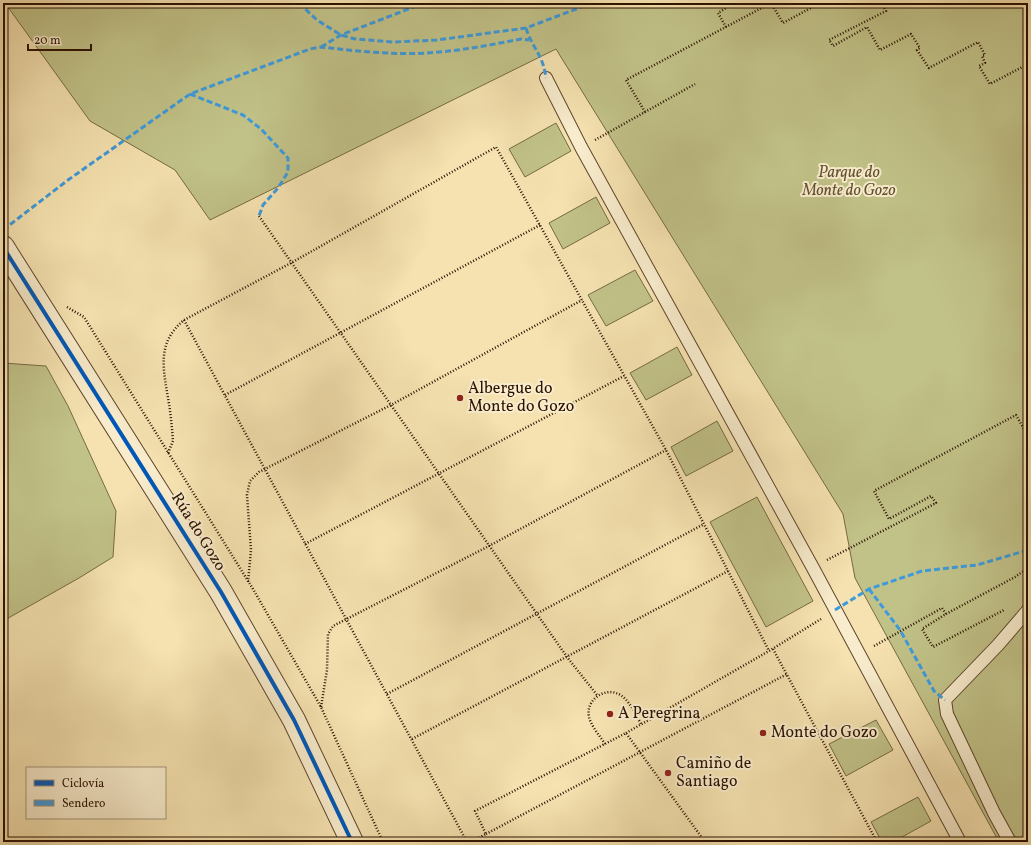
<svg xmlns="http://www.w3.org/2000/svg" width="1031" height="845" font-family="Vollkorn,serif">
	<rect width="100%" height="100%" fill="#f5e2b0"/>
	<filter id="stains"><feTurbulence type="fractalNoise" baseFrequency=".005" numOctaves="4"/><feColorMatrix values="0 0 0 0 .2 0 0 0 0 .09 0 0 0 0 .02 0 0 0 .5 -.17"/></filter>
	<radialGradient id="worn" r=".72"><stop offset=".6" stop-color="#630" stop-opacity="0"/><stop offset="1" stop-color="#630" stop-opacity=".3"/></radialGradient>
	<path fill="#c1c288" stroke="#766a44" d="M5,3H1028V842H999L855,578L843,514L556,49L210,220L175,170L90,121Z
		M556,123L571,151L525,177L509,149Z
		M596,197L610,223L563,249L549,223Z
		M635,270L653,301L606,326L588,295Z
		M677,347L692,375L646,400L630,373Z
		M3,363L46,366L68,406L116,511L113,557L79,578L3,621Z
		M717,421L733,451L686,476L671,447Z
		M757,497L813,601L766,627L710,522Z
		M876,720L893,750L846,776L829,744Z
		M918,797L931,821L893,842H882L871,822Z"/>
	<g fill="none" stroke-linecap="round" stroke-linejoin="round">
		<g stroke="#5e452c" stroke-width="14">
			<path id="service" d="M546,78L581,147L813,568L960,842
				M1010,842L994,813L947,714L945,700L998,645L1028,610"/>
		</g>
		<g stroke="#5e452c" stroke-width="24">
			<path id="minor" d="M3,247L221,592L294,720L352,842"/>
		</g>
		<path stroke="#2c1100" stroke-width="2.5" stroke-dasharray="1 2" stroke-linecap="butt" d="M881,3L886,11L829,40L833,46L867,27L880,50L911,34L920,48L917,50L929,68L978,42L985,55L982,56L985,63L979,66L990,84L1028,64
			M726,27L718,13L732,4L731,3
			M645,112L626,80L771,3L783,23L820,3
			M595,140L695,84
			M259,216L567,657L597,695
			M67,307L84,317L253,589L321,707L383,842
			M184,320L467,842
			M225,395L540,225
			M168,453L173,441C172,429 171,416 169,404C164,371 155,344 184,320L291,263L496,147L666,450L769,651
			M305,544L624,376
			M827,560L936,503L931,496L889,519L874,491L1016,415L1028,436
			M248,582L251,550L247,495L250,481L259,472L391,405L582,300
			M946,614L1015,577L1028,568
			M874,646L942,608L946,614L922,629L933,647L1004,610
			M773,649L877,842
			M387,694L704,524
			M321,707L327,670L328,634L333,626L489,546L666,450
			M626,733L769,651L821,619
			M412,739L728,571
			M605,744C600,736 591,726 589,717C585,699 607,685 622,696C630,702 636,715 641,724
			M486,834L787,674
			M471,842L486,834L475,811L626,733L705,842"/>
		<use href="#service" stroke="#f8eccc" stroke-width="12"/>
		<use href="#minor" stroke="#f8eccc" stroke-width="22"/>
		<path stroke="#3d9adc" stroke-width="3" stroke-dasharray="6 3" stroke-linecap="butt" d="M299,3L317,20L341,35L355,39L393,42L437,40L526,28L592,3
			M526,28C532,48 543,54 546,78
			M321,47L341,35L424,3
			M190,94L243,115L261,129L288,158V172L278,188L263,205L259,216
			M3,230L68,180L190,94L310,49L321,47C356,51 392,55 427,53C459,51 490,45 521,39L529,40
			M869,589L900,630L934,691L945,700
			M835,610L869,589L922,571L977,565L1028,550"/>
		<g stroke="#f8eccc" stroke-width="6">
			<path id="cycleway" d="M3,247L221,592L294,720L352,842"/>
		</g>
		<use href="#cycleway" stroke="#0057b8" stroke-width="4"/>
	</g>
	<g fill="#8f2418" stroke="#f8eccc" stroke-width="1.5">
		<circle cx="460" cy="398" r="4"/>
		<circle cx="610" cy="714" r="4"/>
		<circle cx="763" cy="733" r="4"/>
		<circle cx="668" cy="773" r="4"/>
	</g>
	<g text-anchor="middle" dominant-baseline="central" stroke-width="4" stroke-linejoin="round" paint-order="stroke">
		<g font-size="16" font-style="italic" fill="#604f30" stroke="#f8eccc">
			<text x="849" y="173">Parque do<tspan x="849" dy="18">Monte do Gozo</tspan></text>
		</g>
		<g font-size="16" fill="#2c1100" stroke="#f8eccc" text-anchor="start">
			<text x="468" y="389">Albergue do<tspan x="468" dy="18">Monte do Gozo</tspan></text>
			<text x="618" y="714">A Peregrina</text>
			<text x="771" y="733">Monte do Gozo</text>
			<text x="676" y="764">Camiño de<tspan x="676" dy="18">Santiago</tspan></text>
		</g>
		<g font-size="16" fill="#2c1100" stroke="#f8eccc">
			<text transform="translate(198 532) rotate(58)">Rúa do Gozo</text>
		</g>
	</g>
	<rect width="1031" height="845" fill="none" stroke="#f5e2b0" stroke-width="16"/>
	<rect x="4" y="4" width="1023" height="837" fill="none" stroke="#2c1100" stroke-width="2"/>
	<rect x="8" y="8" width="1015" height="829" fill="none" stroke="#2c1100"/>
	<rect x="26" y="767" width="140" height="52" fill="#f8eccc" stroke="#a6947a"/>
	<rect x="34" y="780" width="20" height="6" fill="#0057b8" stroke="#a6947a"/>
	<text x="62" y="787" font-size="12" fill="#2c1100">Ciclovía</text>
	<rect x="34" y="800" width="20" height="6" fill="#3d9adc" stroke="#a6947a"/>
	<text x="62" y="807" font-size="12" fill="#2c1100">Sendero</text>
	<path d="M28 44v6h63v-6" fill="none" stroke="#2c1100" stroke-width="2"/>
	<text x="34" y="44" font-size="12" fill="#2c1100" stroke="#f8eccc" stroke-width="3" paint-order="stroke">20 m</text>
	<rect width="100%" height="100%" filter="url(#stains)"/>
	<rect width="100%" height="100%" fill="url(#worn)"/>
</svg>
